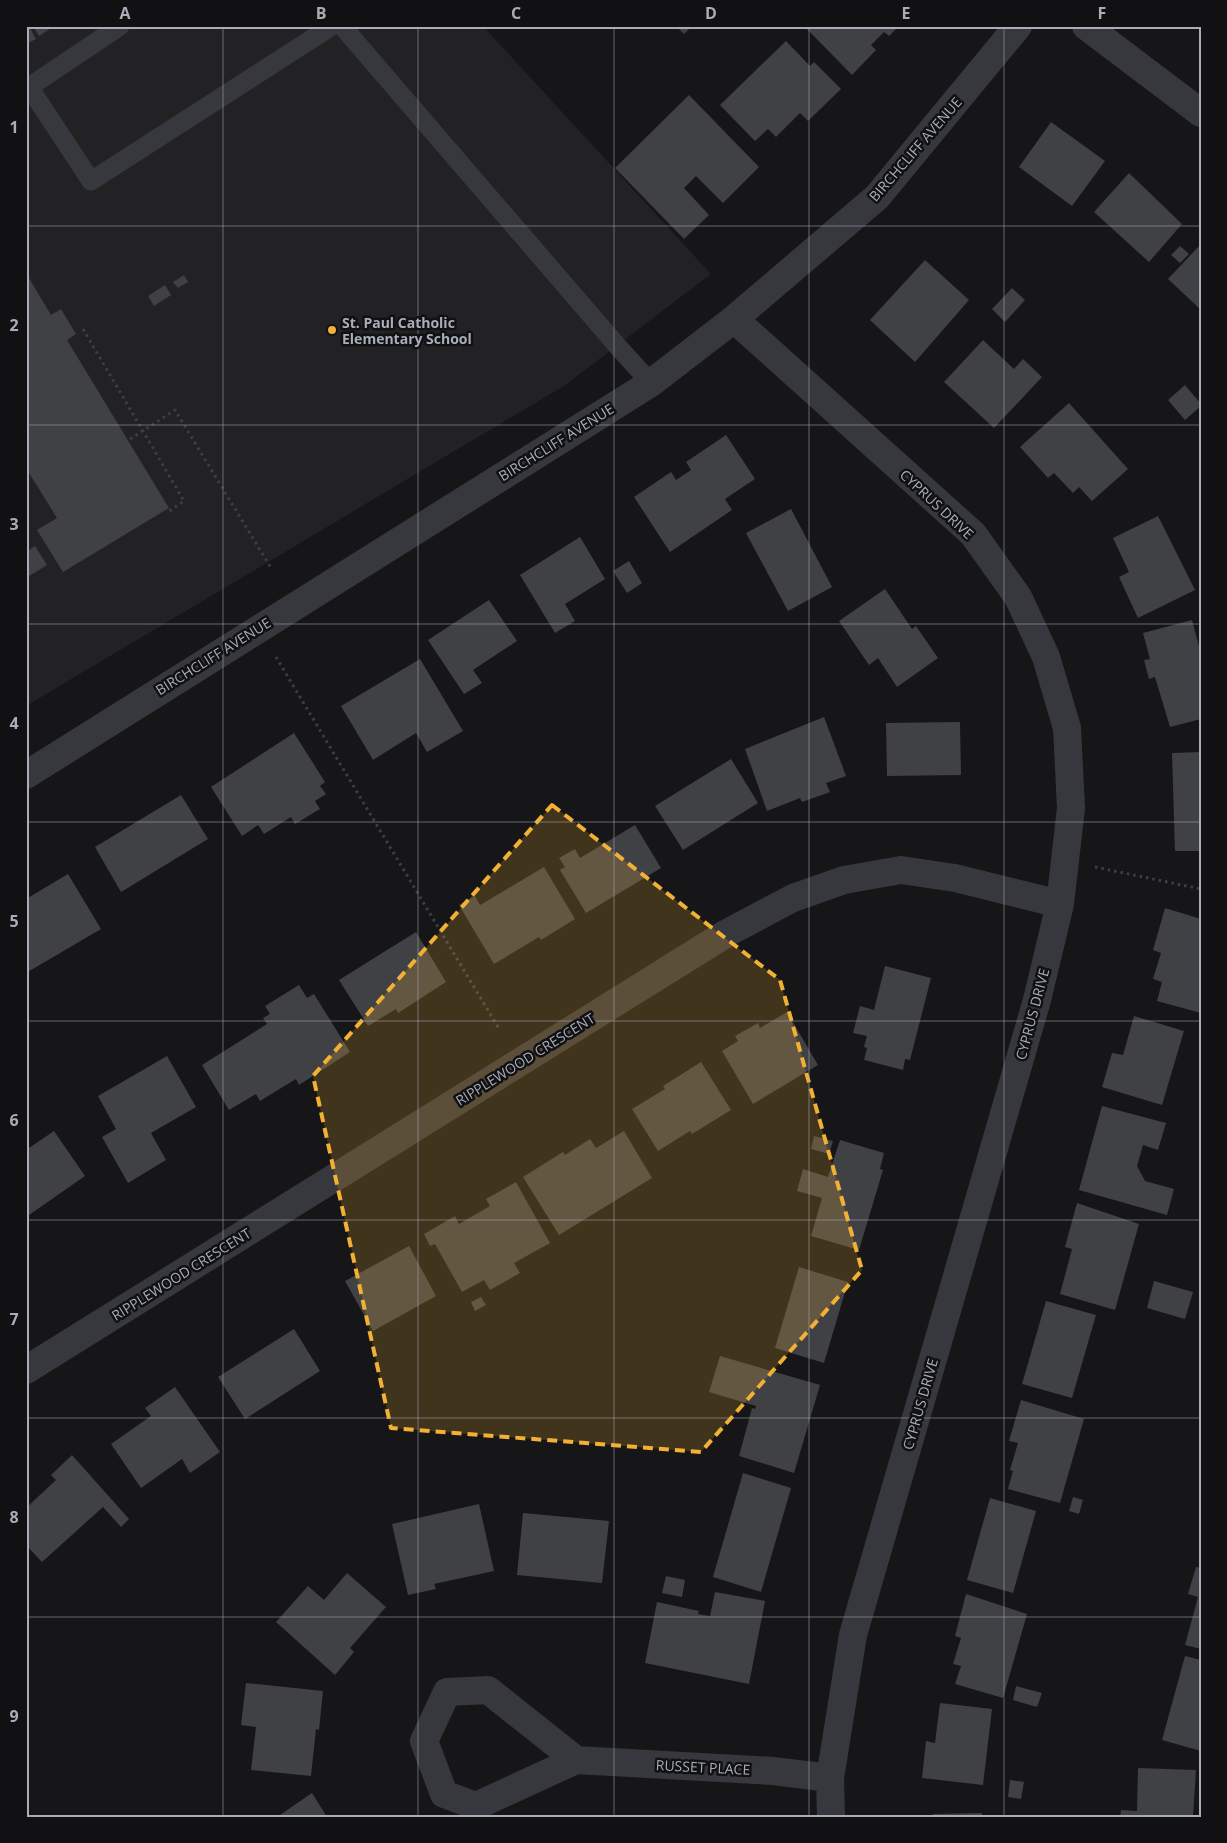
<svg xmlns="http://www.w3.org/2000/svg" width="1227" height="1843" font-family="'Open Sans',sans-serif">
	<rect width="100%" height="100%" fill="#161618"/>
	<path fill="#222225" d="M26,26H483L711,274L564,386L26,706Z"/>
	<path fill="#404145" d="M26,26H29L36,39L26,44Z
		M33,26H54L39,36Z
		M676,26H692L684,34Z
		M804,26H899L889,36L884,32L871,45L876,50L852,75Z
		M786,41L810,66L814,62L841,89L808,121L800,113L776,137L768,129L755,141L720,105Z
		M689,95L759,167L723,203L696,176L684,188L709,215L684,239L615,168Z
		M1051,122L1105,161L1072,206L1019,167Z
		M1129,173L1182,224L1149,262L1094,212Z
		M1201,244V310L1168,279Z
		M1180,246L1189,254L1180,263L1171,255Z
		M925,260L969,300L915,362L870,320Z
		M26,273L51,315L61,309L76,334L67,340L169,508L63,572L37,530L57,518L26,468Z
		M184,275L188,282L178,288L173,282Z
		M165,285L171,295L154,306L148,296Z
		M1012,288L1025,300L1005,322L992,309Z
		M983,340L1014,369L1023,359L1042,377L994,428L944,382Z
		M1185,385L1201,404V406L1185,420L1168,400Z
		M1069,403L1128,469L1092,501L1079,487L1073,493L1054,473L1048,478L1020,447Z
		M726,435L755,479L725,499L732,510L670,552L634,497L671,472L676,480L691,470L686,462Z
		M791,509L832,587L788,611L746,533Z
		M1158,516L1195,590L1138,618L1119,577L1129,572L1113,538Z
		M580,537L605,579L565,604L575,621L555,633L520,575Z
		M35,546L47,565L26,578V552Z
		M629,561L642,583L627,593L613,571Z
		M885,589L912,629L916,626L938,658L897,687L878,658L869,665L839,621Z
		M489,600L517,641L473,670L482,683L464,694L428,640Z
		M1192,620L1201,654V719L1170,727L1155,677L1149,679L1144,660L1150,659L1143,633Z
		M420,659L463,731L427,752L416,733L373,760L341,706Z
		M824,717L846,776L826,783L830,792L802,802L800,798L767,811L745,749Z
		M960,722L961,775L887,776L886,723Z
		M294,733L325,782L320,786L326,794L315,801L320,809L295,824L291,817L264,834L258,825L242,836L211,787Z
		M1201,752V851H1175L1172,753Z
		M731,759L758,803L683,850L655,806Z
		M181,795L208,839L121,892L95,847Z
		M635,825L661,868L586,913L560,870L565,867L559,858L575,849L580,858Z
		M544,867L575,919L541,940L539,937L494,964L459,905L475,896L480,905Z
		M68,874L101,929L26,973V899Z
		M1165,908L1201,919V1013L1157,1001L1162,982L1153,979L1161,953L1153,950Z
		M416,932L446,982L398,1013L396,1009L368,1026L339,980Z
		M885,966L931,978L910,1060L905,1059L903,1070L864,1060L867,1048L864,1047L867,1036L853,1033L860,1006L874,1010Z
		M299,985L307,998L314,994L350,1052L299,1085L296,1079L260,1101L256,1094L229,1110L202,1065L267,1024L263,1018L270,1014L265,1006Z
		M787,1012L818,1065L753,1104L722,1051L738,1041L735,1036L758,1023L760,1028Z
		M1134,1016L1184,1031L1162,1105L1102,1087L1112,1053L1123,1055Z
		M167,1056L196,1107L151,1133L166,1160L128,1183L102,1137L116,1129L98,1096Z
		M701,1062L731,1110L692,1134L690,1131L658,1151L632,1109L665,1089L663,1086Z
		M1102,1106L1166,1123L1158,1150L1143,1145L1137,1166L1145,1181L1174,1189L1167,1215L1079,1190Z
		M54,1131L85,1176L29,1215L26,1212V1150Z
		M624,1131L652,1178L559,1235L523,1177L563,1152L565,1155L590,1139L596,1148Z
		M814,1136L833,1141L829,1154L811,1149Z
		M840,1140L884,1153L880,1169L883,1170L859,1250L811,1236L822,1198L797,1191L803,1169L828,1177Z
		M516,1182L550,1243L514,1263L520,1273L490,1290L484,1280L462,1292L435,1244L430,1246L424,1234L455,1216L459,1224L490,1206L486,1199Z
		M1077,1203L1139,1224L1115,1310L1060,1294L1072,1249L1065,1247Z
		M409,1246L436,1296L373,1331L345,1281Z
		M799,1267L848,1282L824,1363L775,1348Z
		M1154,1281L1193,1292L1185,1319L1147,1308Z
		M481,1297L486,1305L475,1311L471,1302Z
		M1046,1301L1096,1315L1072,1398L1022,1384Z
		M294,1329L320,1371L245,1419L218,1377Z
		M720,1356L820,1385L794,1473L739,1456L752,1408L755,1409L756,1406L709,1392Z
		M175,1387L220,1452L190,1473L182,1459L141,1488L111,1444L151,1416L145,1408Z
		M1021,1400L1084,1419L1060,1503L1008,1489L1013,1471L1010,1470L1018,1443L1009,1441Z
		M72,1455L129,1519L121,1527L103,1507L42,1562L26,1545V1508L56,1480L51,1475Z
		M743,1473L791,1488L761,1592L713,1577Z
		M1073,1497L1083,1500L1079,1514L1069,1511Z
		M990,1498L1036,1511L1013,1593L967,1580Z
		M479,1504L494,1571L434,1584L436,1589L408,1595L392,1524Z
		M523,1513L609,1521L602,1583L517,1575Z
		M1196,1567L1201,1568V1649L1185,1645L1198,1597L1188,1594Z
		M347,1573L386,1607L350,1648L354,1652L335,1675L276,1622L308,1586L324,1600Z
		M666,1576L685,1580L682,1597L662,1593Z
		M715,1592L765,1601L749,1684L645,1663L657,1602L699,1611L698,1614L710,1616Z
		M966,1594L1027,1614L1003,1698L955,1684L961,1666L953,1664L961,1638L955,1636Z
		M1185,1656L1201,1660V1751L1162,1740Z
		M246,1683L323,1691L319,1730L316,1729L311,1776L251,1770L256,1727L241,1725Z
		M1016,1686L1042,1693L1037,1707L1013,1700Z
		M940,1703L992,1709L983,1785L922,1778L926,1741L935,1743Z
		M1138,1768L1196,1770L1193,1817H1120L1121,1810L1137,1811Z
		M1010,1780L1024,1782L1021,1799L1008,1797Z
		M312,1793L327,1817H277Z
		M982,1813V1817H933V1814Z"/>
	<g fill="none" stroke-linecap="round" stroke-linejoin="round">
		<path stroke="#3d3f44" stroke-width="3" stroke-dasharray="2.5 4" stroke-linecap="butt" d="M83,329L184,501L168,512
			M130,439L175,410L271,568
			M276,657L498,1027
			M1095,867L1201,889"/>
		<path stroke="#37383d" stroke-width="19" d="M120,26L29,87L91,181L332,26
			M342,26L620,349L651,383"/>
		<path stroke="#37383d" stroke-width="28" d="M1086,26L1201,113
			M734,319L973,534L1018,597L1046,657L1067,728L1071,808L1060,904L1037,1000L853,1635L830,1778L831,1817
			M26,775L651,383L734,319L877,197L1018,26
			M26,1370L727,933L793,898L844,880L901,870L955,878L1060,904
			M576,1760L476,1806L444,1794L424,1741L447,1692L488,1690L576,1760L773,1771L830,1778"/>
	</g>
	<path fill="#f2b134" fill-opacity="0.2" stroke="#f2b134" stroke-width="4" stroke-dasharray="10 6" stroke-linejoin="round" d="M552,805L780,980L862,1270L701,1452L391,1428L313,1076Z"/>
	<path fill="none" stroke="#a8adb8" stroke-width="1" stroke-opacity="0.55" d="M223,26V1817M418,26V1817M614,26V1817M809,26V1817M1004,26V1817M26,226H1201M26,425H1201M26,624H1201M26,822H1201M26,1021H1201M26,1220H1201M26,1418H1201M26,1617H1201"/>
	<circle fill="#f2b134" stroke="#111113" stroke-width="2" cx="332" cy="330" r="5"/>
	<g text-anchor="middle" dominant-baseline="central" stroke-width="5" stroke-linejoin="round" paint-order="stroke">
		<g font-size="14" fill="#a8adb8" stroke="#111113">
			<text transform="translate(915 149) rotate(-49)">BIRCHCLIFF AVENUE</text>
			<text transform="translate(556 442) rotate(-32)">BIRCHCLIFF AVENUE</text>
			<text transform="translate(937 504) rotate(43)">CYPRUS DRIVE</text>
			<text transform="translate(213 656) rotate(-32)">BIRCHCLIFF AVENUE</text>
			<text transform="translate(1032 1014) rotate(-75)">CYPRUS DRIVE</text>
			<text transform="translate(525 1059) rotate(-32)">RIPPLEWOOD CRESCENT</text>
			<text transform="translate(181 1274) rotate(-32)">RIPPLEWOOD CRESCENT</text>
			<text transform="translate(920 1404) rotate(-74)">CYPRUS DRIVE</text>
			<text transform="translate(703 1767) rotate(3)">RUSSET PLACE</text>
		</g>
		<g font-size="14" font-weight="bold" fill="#a8adb8" stroke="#111113" text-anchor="start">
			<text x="342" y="322">St. Paul Catholic<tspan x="342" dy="16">Elementary School</tspan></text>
		</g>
	</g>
	<rect width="1227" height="1843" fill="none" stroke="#111113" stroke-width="55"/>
	<rect x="28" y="28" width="1172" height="1788" fill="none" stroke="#a8adb8" stroke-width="2"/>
	<g font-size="16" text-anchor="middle" font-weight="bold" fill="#a8adb8">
		<text x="125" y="19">A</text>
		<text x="321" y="19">B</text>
		<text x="516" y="19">C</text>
		<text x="711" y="19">D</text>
		<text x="906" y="19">E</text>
		<text x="1102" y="19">F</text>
		<text x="14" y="133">1</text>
		<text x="14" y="331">2</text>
		<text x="14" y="530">3</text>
		<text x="14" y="729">4</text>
		<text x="14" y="927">5</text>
		<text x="14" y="1126">6</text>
		<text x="14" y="1325">7</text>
		<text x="14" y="1523">8</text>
		<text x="14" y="1722">9</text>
	</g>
</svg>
